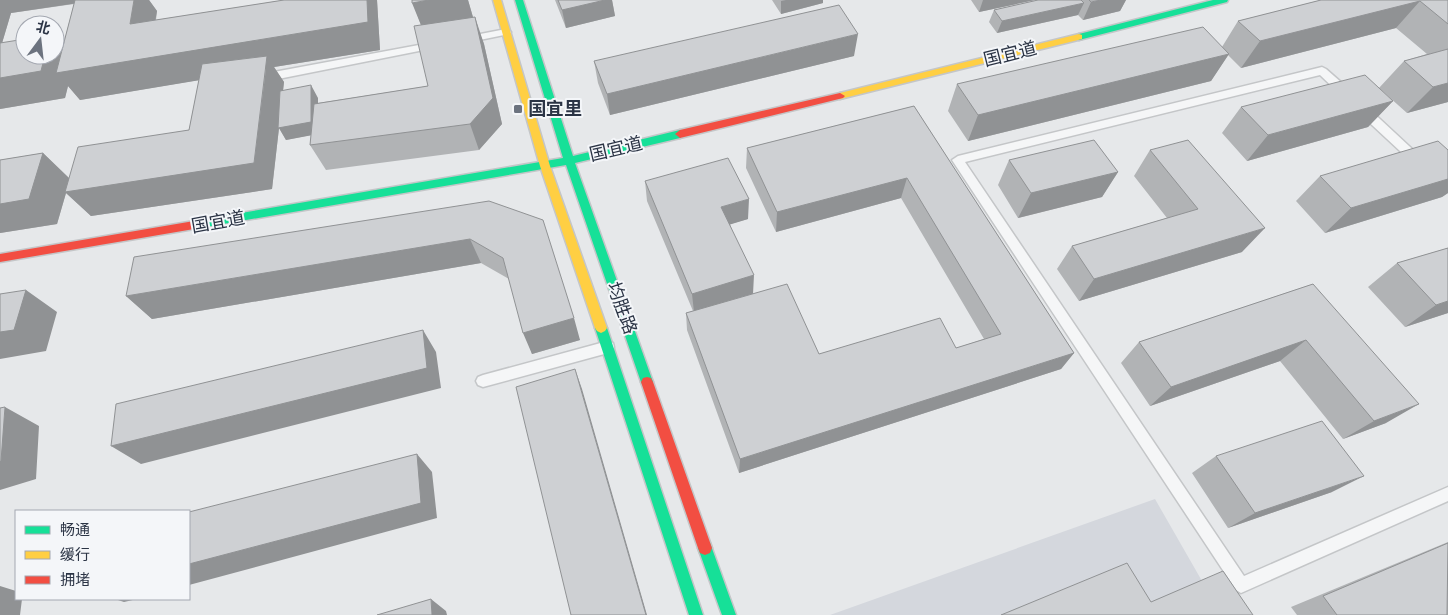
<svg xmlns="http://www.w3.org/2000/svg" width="1448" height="615" font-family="'Nunito Sans','Noto Sans SC',sans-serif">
	<rect width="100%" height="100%" fill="#e6e8ea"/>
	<path fill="#d4d7dd" d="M1155,499L1202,581L1224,615H830Z"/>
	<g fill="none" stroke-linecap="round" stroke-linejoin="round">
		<g stroke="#c4c6c8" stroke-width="3">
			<path id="lane" d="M506,29L511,32L509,34L465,43L460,40L465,37Z
				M435,42L440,45L439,47L263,82L258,78L263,74Z
				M1322,67L1326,69L1350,90L1351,93L1350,96H1342L1320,75L965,162L1244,576L1448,487V501L1241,593L1236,590L952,160L958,156Z
				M1362,105L1366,106L1423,159L1425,162L1423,165H1415L1358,112L1357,109Z
				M608,341L613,343L614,347L613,351L608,353L483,387L478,385L476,381L478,377L483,375Z"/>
		</g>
		<g stroke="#c4c6c8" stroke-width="3">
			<path id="fast" d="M515,0H523L573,156L680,130L685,134L680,138L575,163L653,382L651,386L647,387L643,386L641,382L566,165L194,229L189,225L194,221L563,158Z
				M1213,0H1228L1227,2L1079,40L1075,37L1079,34Z
				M601,323L605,325L607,328L703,615H689L595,328L597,325Z
				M705,541L710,543L736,615H722L698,548L700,543Z"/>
		</g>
		<g stroke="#c4c6c8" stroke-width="3">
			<path id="slow" d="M493,0H501L550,166L607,328L605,331L601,333L597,331L595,328L540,166Z
				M1079,34L1082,35V39L840,99L835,96L840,93Z"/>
		</g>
		<g stroke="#c4c6c8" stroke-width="3">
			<path id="jam" d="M840,93L845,96L843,98L680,138L675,134L680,130Z
				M194,221L199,225L194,229L0,262V254Z
				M647,377L651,378L653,382L712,548L710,553L705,555L700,553L698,548L641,382L643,378Z"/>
		</g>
		<use href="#lane" fill="#f5f6f7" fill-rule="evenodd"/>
		<use href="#fast" fill="#16e098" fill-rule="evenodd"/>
		<use href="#slow" fill="#ffcf43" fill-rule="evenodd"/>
		<use href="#jam" fill="#f24e42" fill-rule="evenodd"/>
	</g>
	<path fill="#b1b3b5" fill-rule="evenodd" d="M0,0H149L157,11L156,20L284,0H377L380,50L274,67L284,82L283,90L318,98V103L428,86L421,25L412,0H468L473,17L484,44L502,124L479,150L326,170L310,145L311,135L286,140L279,128L272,189L91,216L66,193L57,224L0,233V160L43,153L69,178L189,130L199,80L80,100L68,86L65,98L0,109ZM74,4L62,49L55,41V55L2,43L11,13Z
		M555,0H612L615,16L566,28Z
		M772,0H823V3L781,14Z
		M971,0H1035L979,12Z
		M1038,0H1126L1120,11L1083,20L1078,15L997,33L989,22L994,10Z
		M1321,0H1448V102L1407,113L1379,88L1404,61L1427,54L1396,28L1241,68L1228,55L1211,81L968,141L948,111L957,84L1222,47L1238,21Z
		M854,56L610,115L598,83L594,61Z
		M1393,101L1368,127L1247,161L1222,133L1241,107Z
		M914,106L1074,353L1061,369L739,473L687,330L686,313L693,311L647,201L645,181L748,219L730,224L753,294L819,354L956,348L984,339L901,198L776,232L746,168L747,148Z
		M1150,150L1242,252L1079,301L1057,269L1072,246L1167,218L1134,176Z
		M1448,150V193L1442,197L1325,233L1296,201L1320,176Z
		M1009,160L1118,172L1102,197L1018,218L998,185Z
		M489,201L580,340L532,354L509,279L481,263L152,319L126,296Z
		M1448,248V313L1405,327L1368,287L1397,263Z
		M1313,284L1386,423L1343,439L1280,361L1150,406L1121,363L1139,342Z
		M1216,456L1332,492L1228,528L1192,473Z
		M1448,542V615H1297L1291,607Z"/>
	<path fill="#909294" d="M0,0H86L85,2L11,13L0,50Z
		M134,0H149L157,11L150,51L130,24Z
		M367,0H377L380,50L274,67L284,82L279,127L311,85L318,98V134L286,140L279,128L272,189L91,216L66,193L57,224L0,233V204L43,153L70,179L254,163L266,69L80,100L68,86L65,98L0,109V78L45,55H55V41L73,62Z
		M429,0H468L474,21L423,30L412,3Z
		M605,0H612L615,16L566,28L562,10Z
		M786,0H823V3L781,14V1Z
		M983,0H1035L979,12Z
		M1101,0H1126L1120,11L1083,20L1091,2Z
		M1420,1L1396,28L1241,68L1260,41Z
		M1084,3L1078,15L997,33L1002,21Z
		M475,17L484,44L502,124L479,150L470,124Z
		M858,34L854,56L610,115L607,94Z
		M1229,54L1211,81L968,141L978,115Z
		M1448,83V102L1407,113L1433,87Z
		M1393,101L1368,127L1247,161L1268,135Z
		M1118,172L1102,197L1018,218L1031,193Z
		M907,178L901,198L776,232L777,212Z
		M1448,179V193L1442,197L1325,233L1351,208Z
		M749,199L748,219L722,227L721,207Z
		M1265,228L1242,252L1079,301L1094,279Z
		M470,239L481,263L152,319L126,296Z
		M754,275L753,294L694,312L692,294Z
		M26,290L57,312L46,351L0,359V332Z
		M1448,301V313L1405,327L1436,305Z
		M574,318L580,340L532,354L523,333Z
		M423,330L436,352L441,388L141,464L111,446Z
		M1306,340L1280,361L1150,406L1171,387Z
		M1074,353L1061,369L739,473L740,459Z
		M575,369L582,389L647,615H646Z
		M1419,404L1386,423L1343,439L1374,421Z
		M5,407L39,426L36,479L0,490V462Z
		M417,454L432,472L437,518L189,585V564Z
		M1364,476L1332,492L1228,528L1255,513Z
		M0,586L16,591V599H22L20,615H0Z
		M115,599H137L124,602Z
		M431,599L446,611L447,615H432Z"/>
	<path fill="#ced0d3" stroke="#909294" d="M75,0H134L130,24L284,0H367L368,22L56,73Z
		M412,0H429L412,3Z
		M558,0H605L562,10Z
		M1038,0H1081L1084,3L1002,21L994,10Z
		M1089,0H1101L1091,2Z
		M1321,0H1448V24L1420,1L1260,41L1238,21Z
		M839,5L858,34L607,94L594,61Z
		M475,17L493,98L470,124L310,145L314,104L428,86L414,26Z
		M1203,27L1229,54L978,115L957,84Z
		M25,39V55H45L41,71L0,78V43Z
		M1448,49V83L1433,87L1404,61Z
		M267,56L254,163L65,192L78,147L189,130L202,64Z
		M1365,75L1393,101L1268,135L1241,107Z
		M311,85V122L278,128L280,91Z
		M914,106L1074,353L740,459L686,313L787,284L819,354L940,318L956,348L1001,334L907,178L777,212L747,148Z
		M1094,140L1118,172L1031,193L1009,160Z
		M1188,140L1265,228L1094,279L1072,246L1198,209L1150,150Z
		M1438,141L1448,150V179L1351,208L1320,176Z
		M43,153L29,199L0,204V160Z
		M728,158L749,199L721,207L754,275L692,294L645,181Z
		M489,201L543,220L574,318L523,333L503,258L470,239L126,296L134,257Z
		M1448,248V301L1436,305L1397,263Z
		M1313,284L1419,404L1374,421L1306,340L1171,387L1139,342Z
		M26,290L14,330L0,332V294Z
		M423,330L427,368L111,446L116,404Z
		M575,369L646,615H571L516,387Z
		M5,407L1,461L0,462V408Z
		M1322,421L1364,476L1255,513L1216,456Z
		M417,454L421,503L189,564V512Z
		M1448,543L1447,615H1337L1323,596Z
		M1127,563L1151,602L1223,571L1253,615H1001Z
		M431,599L432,615H377Z"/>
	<rect fill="#6c737f" stroke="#f4f6f9" stroke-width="2" x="513" y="104" width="10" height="10" rx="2.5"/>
	<g text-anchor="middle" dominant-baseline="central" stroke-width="4" stroke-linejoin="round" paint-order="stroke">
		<g font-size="18" fill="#2b3445" stroke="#f4f6f9">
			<text transform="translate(1010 54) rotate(-14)">国宜道</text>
			<text transform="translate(616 149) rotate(-13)">国宜道</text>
			<text transform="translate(218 222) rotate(-10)">国宜道</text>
			<text transform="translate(622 308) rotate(70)">均胜路</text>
		</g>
		<g font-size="18" font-weight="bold" fill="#2b3445" stroke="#f4f6f9" text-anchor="start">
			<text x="528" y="109">国宜里</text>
		</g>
	</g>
	<rect x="15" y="510" width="175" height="90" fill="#f4f6f9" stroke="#a4a8b1"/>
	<rect x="25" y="526" width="25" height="8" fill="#16e098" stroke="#a4a8b1"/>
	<text x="60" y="535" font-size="15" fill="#2b3445">畅通</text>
	<rect x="25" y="551" width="25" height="8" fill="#ffcf43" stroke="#a4a8b1"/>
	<text x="60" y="560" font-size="15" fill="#2b3445">缓行</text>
	<rect x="25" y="576" width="25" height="8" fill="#f24e42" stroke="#a4a8b1"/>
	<text x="60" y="585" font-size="15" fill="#2b3445">拥堵</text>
	<g transform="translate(40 40) rotate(15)"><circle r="24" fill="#f4f6f9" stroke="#a4a8b1"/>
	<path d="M0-4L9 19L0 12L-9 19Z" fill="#6c737f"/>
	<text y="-8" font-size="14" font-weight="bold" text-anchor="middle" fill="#2b3445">北</text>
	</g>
</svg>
